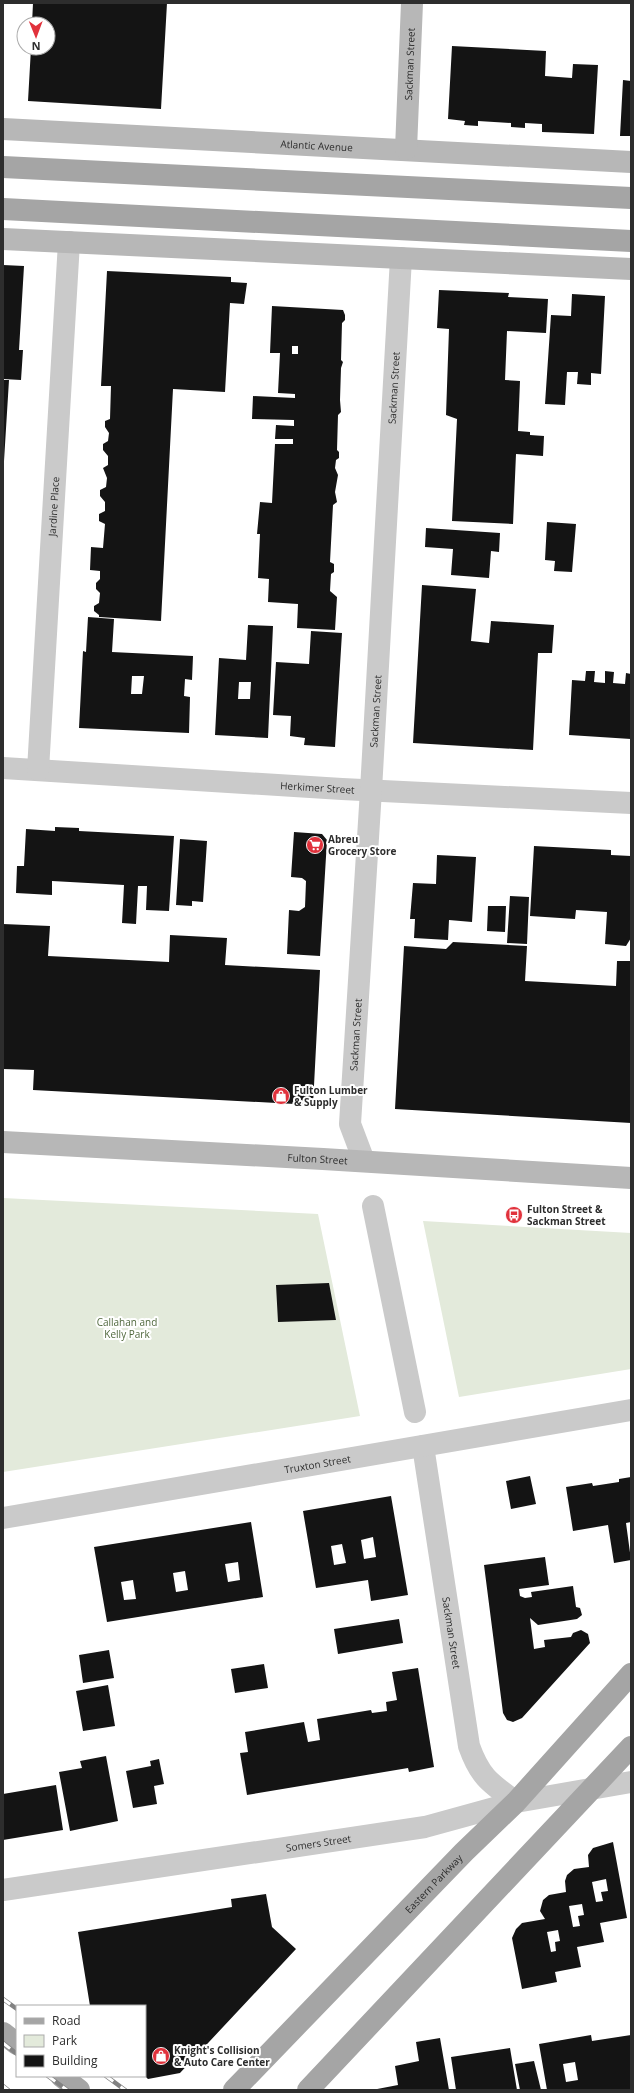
<svg xmlns="http://www.w3.org/2000/svg" width="634" height="2093" font-family="'Open Sans',sans-serif">
	<rect width="100%" height="100%" fill="#fff"/>
	<path fill="#e3eadb" d="M3,1198L318,1214L360,1416L3,1472Z
		M423,1221L631,1233V1369L459,1397Z"/>
	<path fill="#141414" fill-rule="evenodd" d="M33,3H167L161,109L28,101L31,48H48V24H32Z
		M452,46L546,51L545,76L572,78L573,64L598,65L594,134L542,132V124L525,123V128L511,127V123L478,121V126L464,125L465,121L448,119Z
		M623,80L631,81V136H620Z
		M3,265L24,266L19,350H23L21,380L3,379Z
		M107,271L231,277V282L247,283L244,304L230,303L225,392L173,389L161,621L99,617V615L94,611V606L99,603L100,593L96,589V583L100,579V571L90,570L91,547L103,548L105,524L99,521V514L105,511V502L100,496V490L106,487L107,478L103,468L108,465V456L103,450V444L108,441L109,433L105,427V421L110,419L111,386H101Z
		M439,290L509,293L508,297L548,299L546,333L507,331L505,380L520,381L518,431L530,432V435L544,436L543,456L516,454L513,524L452,521L457,419L446,415L449,329L437,328Z
		M572,294L605,296L601,374L591,373V385L577,384L578,372H567L565,405L545,404L551,315L571,316Z
		M272,306L343,310L345,315V320L342,323L341,360L343,362L341,368L340,400L341,412L338,415L337,450L339,452V458L336,460L335,468L338,475L335,492L337,502L333,505L330,562L334,564V572L331,574L330,591L337,597L335,630L297,628L298,604L268,602L269,579L258,578L260,534H257L260,502L272,503L275,444H293V439H275L276,425L294,426V420L252,419L253,396L295,398V394L278,393L280,353H270ZM292,346H298V354H292Z
		M3,380H9L4,461H3Z
		M547,522L576,524L572,572L554,571L555,561L545,560Z
		M426,528L500,533L499,552L491,551L489,578L451,575L453,549L425,547Z
		M422,585L476,589L471,641L489,643L491,621L554,625L552,653H538L533,750L413,743Z
		M88,617L114,619L112,652L193,656L192,680L185,679L184,696L190,697L189,733L79,728L83,651L86,652ZM132,676H144L142,694H131Z
		M248,625L273,626L268,738L215,735L219,658L246,660ZM239,682H251L250,699H238Z
		M311,631L342,633L335,747L304,745L305,738L290,736L291,716L273,715L276,662L309,664Z
		M586,671H595L594,682L605,683V671L614,672L613,683L625,684L626,673L631,674V739L569,735L572,680L585,681Z
		M55,827L79,828V831L174,836L169,911L146,910L147,886H138L136,924L122,923L124,885L52,881V895L16,893L17,866H24L26,829L55,831Z
		M294,832L322,834L327,840L320,956L287,954L289,910L299,911L305,907L306,881L302,878L291,877Z
		M180,839L207,841L203,902L192,901V906L176,905Z
		M534,846L611,850V855L631,856V938L626,946L605,944L607,912L576,910L575,919L530,916Z
		M437,855L476,857L472,922L449,920L448,940L414,938L415,919H410L413,883L436,884Z
		M510,896L529,897L527,944L507,943Z
		M488,906H506L505,932L487,931Z
		M3,924L50,926L48,956L169,962L170,935L227,938L225,965L320,970L313,1105L33,1090L34,1070L3,1069Z
		M453,942L527,946L525,981L616,986L617,961H631V1123L395,1109L404,946L446,949Z
		M329,1283L336,1320L278,1322L276,1285Z
		M530,1476L536,1504L511,1509L506,1481Z
		M631,1477V1522L626,1523L631,1560L614,1563L608,1525L573,1531L566,1487L592,1483L593,1486L619,1482V1479Z
		M391,1496L408,1595L371,1601L368,1580L316,1588L303,1511ZM373,1537L376,1557L364,1559L361,1540ZM342,1544L346,1563L334,1565L331,1546Z
		M251,1522L263,1597L107,1622L94,1547ZM238,1562L240,1580L228,1582L225,1564ZM185,1571L188,1590L176,1592L173,1573ZM133,1580L136,1599L124,1600L121,1582Z
		M545,1557L549,1585L519,1589L520,1596L525,1598L532,1597L531,1592L573,1586L576,1607L580,1608L582,1615L577,1619L538,1625L530,1618L534,1649L545,1647L544,1640L571,1637L573,1633L581,1630L588,1634L590,1643L522,1718L513,1722L507,1720L503,1713L484,1565Z
		M399,1619L403,1643L338,1654L334,1629Z
		M109,1650L114,1678L83,1683L79,1655Z
		M264,1664L268,1688L235,1693L231,1669Z
		M418,1668L434,1767L409,1772L408,1768L247,1795L240,1753L248,1752L245,1732L304,1722L308,1742L320,1740L317,1719L371,1710L372,1713L387,1711L386,1702L397,1700L392,1672Z
		M108,1685L115,1726L83,1731L76,1691Z
		M106,1756L118,1821L70,1831L59,1772L82,1768L80,1761Z
		M159,1759L164,1784L154,1786L157,1804L133,1808L126,1771L151,1766L150,1761Z
		M56,1785L63,1830L3,1840V1794Z
		M613,1842L627,1918L600,1923L604,1942L577,1947L581,1967L555,1972L557,1982L522,1989L512,1938L516,1929L522,1923L545,1919L540,1911L543,1900L549,1895L566,1892L565,1881L567,1875L574,1869L589,1867L588,1855L593,1848ZM606,1879L608,1891L601,1892L603,1901L596,1902L592,1882ZM582,1904L584,1915L578,1916L580,1926L573,1927L569,1906ZM558,1930L560,1941L555,1942L556,1951L551,1952L547,1932Z
		M266,1894L272,1927L296,1949L180,2073L148,2079L145,2076V2006H90L78,1932L232,1907L231,1899Z
		M591,2035L592,2041L631,2035V2090H547L539,2044ZM575,2062L578,2080L566,2082L563,2064Z
		M440,2038L449,2090H372L398,2085L395,2066L419,2061L416,2042Z
		M510,2048L517,2090H456L451,2057Z
		M534,2061L541,2090H520L515,2064Z"/>
	<g fill="none" stroke-linecap="round" stroke-linejoin="round">
		<g stroke="#cacaca" stroke-width="22">
			<path id="s1" d="M3,768L342,789L631,803"/>
			<path id="s2" d="M38,770L69,242"/>
			<path id="s3" d="M364,1161L350,1124L371,790L401,258"/>
			<path d="M373,1206L415,1412"/>
			<path id="s4" d="M423,1446L469,1746C480,1777 490,1783 516,1802"/>
			<path id="s5" d="M3,1518L631,1410"/>
			<path id="s6" d="M3,1890L425,1827L516,1802L631,1782"/>
		</g>
		<g stroke="#b7b7b7" stroke-width="22">
			<path id="s7" d="M3,129L631,162"/>
			<path id="s8" d="M406,149L412,3"/>
			<path d="M3,239L631,269"/>
			<path id="s9" d="M3,1142L323,1159L631,1178"/>
		</g>
		<g stroke="#a5a5a5" stroke-width="22">
			<path d="M3,167L631,198"/>
			<path d="M3,209L631,241"/>
			<path d="M3,2033L17,2044"/>
			<path d="M61,2076L79,2090"/>
			<path id="s10" d="M234,2090L464,1852L516,1802L631,1674"/>
			<path d="M308,2090L631,1747"/>
		</g>
		<g stroke="#828282" stroke-width="4.5">
			<path id="rail" d="M3,1999L17,2009
				M3,2043L17,2054
				M48,2076L67,2090
				M106,2076L125,2090
				M3,2086L8,2090"/>
		</g>
		<use href="#rail" stroke="#fff" stroke-width="3" stroke-dasharray="9" stroke-linecap="butt"/>
	</g>
	<defs>
		<g id="supermarket-disc" transform="scale(0.9)"><circle r="9.5" fill="#e1323c" stroke="#fff"/><path d="M-6-5.5h2.5l.6 2H6L4.5 2H-2.5L-4.4-4H-6ZM-1.5 3.2a1.3 1.3 0 1 0 .1 0ZM3 3.2a1.3 1.3 0 1 0 .1 0Z" fill="#fff"/></g>
		<g id="shop-disc" transform="scale(0.9)"><circle r="9.5" fill="#e1323c" stroke="#fff"/><path d="M-5-2.5h2.3a2.7 3.5 0 0 1 5.4 0H5L5.5 6h-11ZM-1.5-2.5h3a1.5 2.3 0 0 0-3 0Z" fill="#fff"/></g>
		<g id="bus-disc" transform="scale(0.9)"><circle r="9.5" fill="#e1323c" stroke="#fff"/><path d="M-5-6H5V4H4V6H2V4H-2V6H-4V4H-5ZM-3.5-4V0h7V-4ZM-3.5 1.2v1.5H-2V1.2ZM2 1.2v1.5H3.5V1.2Z" fill="#fff"/></g>
	</defs>
	<g fill-rule="evenodd">
		<use href="#supermarket-disc" x="315" y="845"/>
		<use href="#shop-disc" x="281" y="1096"/>
		<use href="#bus-disc" x="514" y="1215"/>
		<use href="#shop-disc" x="161" y="2056"/>
	</g>
	<g text-anchor="middle" dominant-baseline="central" stroke-width="4" stroke-linejoin="round" paint-order="stroke">
		<g font-size="10" fill="#2d2d2d" stroke="#fff">
			<text stroke="none"><textPath href="#s8" startOffset="85">Sackman Street</textPath></text>
			<text stroke="none"><textPath href="#s7" startOffset="314">Atlantic Avenue</textPath></text>
			<text stroke="none"><textPath href="#s3" startOffset="777">Sackman Street</textPath></text>
			<text stroke="none"><textPath href="#s2" startOffset="264">Jardine Place</textPath></text>
			<text stroke="none"><textPath href="#s3" startOffset="453">Sackman Street</textPath></text>
			<text stroke="none"><textPath href="#s1" startOffset="315">Herkimer Street</textPath></text>
			<text stroke="none"><textPath href="#s3" startOffset="129">Sackman Street</textPath></text>
			<text stroke="none"><textPath href="#s9" startOffset="315">Fulton Street</textPath></text>
			<text stroke="none"><textPath href="#s5" startOffset="319">Truxton Street</textPath></text>
			<text stroke="none"><textPath href="#s4" startOffset="189">Sackman Street</textPath></text>
			<text stroke="none"><textPath href="#s6" startOffset="319">Somers Street</textPath></text>
			<text stroke="none"><textPath href="#s10" startOffset="287">Eastern Parkway</textPath></text>
		</g>
		<g font-size="10" font-weight="bold" fill="#2d2d2d" stroke="#fff" text-anchor="start">
			<text x="328" y="839">Abreu<tspan x="328" dy="12">Grocery Store</tspan></text>
			<text x="294" y="1090">Fulton Lumber<tspan x="294" dy="12">&amp; Supply</tspan></text>
			<text x="527" y="1209">Fulton Street &amp;<tspan x="527" dy="12">Sackman Street</tspan></text>
			<text x="174" y="2050">Knight's Collision<tspan x="174" dy="12">&amp; Auto Care Center</tspan></text>
		</g>
		<g font-size="10" fill="#4f673c" stroke="#fff">
			<text x="127" y="1322">Callahan and<tspan x="127" dy="12">Kelly Park</tspan></text>
		</g>
	</g>
	<rect width="634" height="2093" fill="none" stroke="#2d2d2d" stroke-width="8"/>
	<rect x="16" y="2005" width="130" height="72" fill="#ffffff" stroke="#ababab"/>
	<rect x="24" y="2018" width="20" height="6" fill="#a5a5a5" stroke="#ababab"/>
	<text x="52" y="2025" font-size="12" fill="#2d2d2d">Road</text>
	<rect x="24" y="2035" width="20" height="12" fill="#e3eadb" stroke="#ababab"/>
	<text x="52" y="2045" font-size="12" fill="#2d2d2d">Park</text>
	<rect x="24" y="2055" width="20" height="12" fill="#141414" stroke="#ababab"/>
	<text x="52" y="2065" font-size="12" fill="#2d2d2d">Building</text>
	<g transform="translate(36 36) rotate(179)"><circle r="19" fill="#ffffff" stroke="#ababab"/>
	<path d="M0-3L7 15L0 10L-7 15Z" fill="#e1323c"/>
	<text y="-6" font-size="11" font-weight="bold" text-anchor="middle" fill="#2d2d2d">N</text>
	</g>
</svg>
